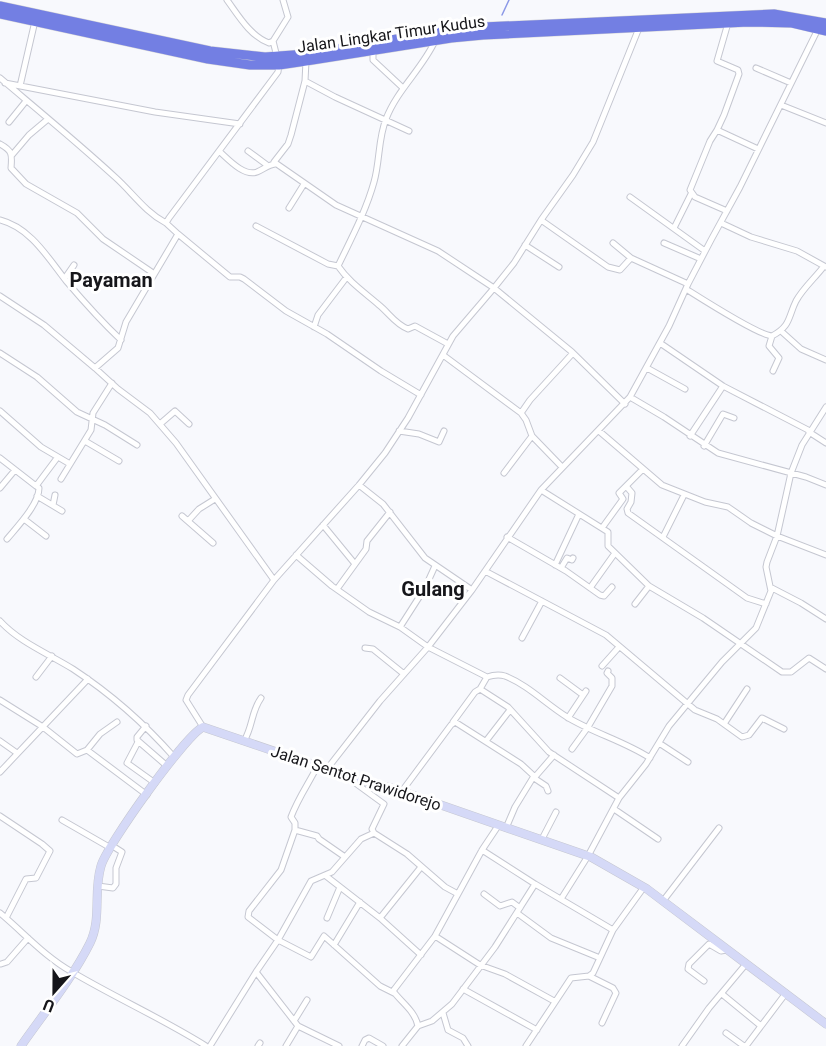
<svg xmlns="http://www.w3.org/2000/svg" width="826" height="1046" font-family="Roboto,sans-serif">
	<rect width="100%" height="100%" fill="#f8f9fd"/>
	<g fill="none" stroke-linecap="round" stroke-linejoin="round">
		<path stroke="#8c99e7" stroke-width="1.5" d="M502,15L509,0"/>
		<g stroke="#c5c7d1" stroke-width="7">
			<path id="street" d="M227,0C238,15 250,36 269,43L273,41
				M728,23L717,61L738,70L739,74L724,115L717,130L758,149
				M435,41C422,69 397,90 386,119C378,139 380,161 374,182C366,211 351,239 338,266C349,282 364,292 379,305C389,313 395,324 408,329L415,326L448,344
				M375,49L373,54V60L403,88
				M756,68L791,83
				M0,78C39,111 78,143 115,177C132,192 145,212 166,223
				M305,81L335,97L409,131
				M5,83L155,112L240,124
				M20,86L35,21
				M781,105L826,123
				M9,122L26,101
				M717,130L710,141L690,190L695,197L727,211
				M0,144C13,151 12,155 11,168L26,184L77,213L103,239L153,273
				M219,151C228,159 244,177 257,172C264,169 268,165 275,164
				M248,151L267,165
				M12,155L29,135L48,119
				M630,197L705,251
				M289,208L304,184
				M0,220C31,228 48,258 67,282C84,302 102,322 121,340
				M541,220L573,175L593,142L639,28
				M721,223L751,237L797,251L826,267
				M256,226L328,264L338,266
				M674,228L691,194
				M178,234L230,277H240L244,279L286,311L327,334L381,371L421,395
				M613,243L631,258
				M664,243L701,259
				M525,245L559,267
				M65,278L74,265
				M686,289C702,299 758,335 772,336
				M0,296L44,325L95,368L118,348L126,322L178,234L166,223L169,218L278,72L279,65L273,41L288,17L283,0
				M314,327L318,315L346,278
				M781,331L801,349L826,360
				M660,343L723,386L810,431
				M0,353L37,377L77,412L105,425L137,445
				M443,355L521,413L526,420L532,436L562,467
				M95,368L118,389L150,413L176,443L274,580
				M647,368L685,389
				M773,371L779,358L769,346L772,336C791,326 788,317 796,301C803,288 816,277 824,266
				M630,397L664,417L718,453L806,477L826,485
				M625,404L572,352L494,288L514,263L541,220L608,267L620,270L631,258L688,284
				M0,411L41,447L70,464
				M521,413L530,400L573,353
				M160,424L175,411L189,424
				M399,431L419,434L439,442L444,431
				M599,431L662,485L705,502L728,507L751,523L777,536L826,555
				M809,432L826,443
				M690,436L723,386
				M85,441L119,461
				M704,446L723,414L734,418
				M0,458L36,486L57,458
				M643,469L626,486L632,493L631,502L627,509L628,513L747,598L766,604
				M504,473L532,436
				M61,479L91,430L93,413L112,383
				M359,485L383,504L425,558L472,590
				M0,488L15,470
				M541,490L608,532V546L649,586L703,618L782,672H791L809,658L826,669
				M37,496L62,511
				M53,505L55,495
				M182,516L213,543
				M24,519L46,536
				M188,521L199,509L215,499
				M323,525L355,564
				M602,528L623,499L619,493L626,486
				M507,537L566,571L600,595L604,596L612,587
				M663,537L684,495
				M7,539C17,527 39,504 39,488L36,486
				M296,555L332,586L369,612L400,627L428,647L487,677L480,689L508,707L549,752L619,798
				M555,565L579,514
				M561,568L567,558L572,560L573,558
				M485,571L606,635L695,710L717,719L742,737L749,735L762,718L784,729
				M590,588L615,553
				M772,588L801,603L826,619
				M337,589L366,549L367,541L390,512
				M635,604L649,586
				M0,621C19,642 49,654 73,669C111,694 144,723 174,757
				M400,627L425,588L435,566
				M522,638L542,601
				M365,648L373,649L404,674
				M602,666L619,647
				M36,677L52,656
				M487,677C493,675 498,674 505,676C528,685 546,704 567,717C593,733 624,741 650,758
				M560,678L583,695
				M0,700L43,727L77,754L87,750L147,795
				M568,718L586,691
				M453,722L475,692L480,689
				M724,724L747,689
				M146,726L137,737V740L167,766
				M203,727L186,700L188,695L274,580L359,485L385,453L408,418L453,336L494,288L438,251L336,205L274,162L288,144L291,135L305,81L306,61
				M0,741L17,753
				M244,741C253,726 251,712 261,698
				M486,741L510,710
				M138,742L127,763L155,783
				M659,743L688,762
				M572,749L588,727L612,686V678L607,673L608,671
				M87,750L100,734L117,722
				M318,765C309,783 298,798 291,817L295,823V830L281,870L249,911L248,917L278,940L311,957L324,936L380,986L394,993
				M327,769L380,701L428,647L472,590L541,490L630,397L669,326L688,284L711,240L740,187L818,29
				M0,772L88,679
				M347,777L384,804L372,829L374,833L407,854L445,887L458,894L435,936L393,991C402,1003 415,1011 418,1026L402,1046
				M402,791L451,725L455,722L521,764L534,776L515,807L506,828
				M548,791L546,786L534,778L554,755
				M614,809L658,839
				M0,816L42,844L50,851L36,878L26,879L6,918
				M62,820L109,847
				M295,830L317,836L319,839L345,857
				M542,839L556,812
				M482,850L535,884
				M326,876L380,918L421,955
				M98,886L113,888L116,884V868L122,852L111,845
				M458,894L482,850L498,826
				M484,894L500,906L512,902L520,908
				M561,899L588,856L619,798L646,764L669,726L722,662L756,628L771,591L766,567L767,562L777,536L791,473L802,445L826,407
				M663,901L719,828
				M0,913C24,933 45,957 72,972C116,998 163,1019 206,1046
				M517,913L551,938L600,958
				M327,918L340,887
				M380,918L421,867
				M435,936L480,965L505,974L554,1001
				M334,945L360,902
				M1,964L7,962L28,938
				M589,976L613,988L616,993L602,1023
				M704,981L688,969L689,964L709,944L721,951L726,950
				M463,989L537,1030
				M722,994L761,1026
				M443,1013L448,1030L463,1038L468,1046
				M294,1021L307,1000
				M418,1026L432,1021L452,1004L495,947L535,884L613,930
				M726,1033L744,1046
				M210,1046L256,972
				M258,1046L260,1043
				M286,1046L298,1026
				M339,1046L298,1026L256,972L278,940L311,881L332,872L361,839L374,833
				M362,1046L365,1040L369,1038L383,1046
				M526,1046L571,978L589,976L593,973L613,930L644,887
				M682,1046L709,1008L746,964
				M746,1046L786,993"/>
		</g>
		<g stroke="#c5c7d1" stroke-width="9">
			<path id="secondary" d="M21,1046C44,1013 72,979 90,943C102,918 93,892 101,866C107,845 185,736 203,727L344,775L395,789L591,857L647,889L826,1024"/>
		</g>
		<g stroke="#d5d5d6" stroke-width="10">
			<path id="highway" d="M0,6L210,51L265,57L307,54L451,30L483,27L774,14L826,23
				M0,14L208,59L250,65H279L306,61L451,38L483,35L748,22L792,23L826,31"/>
		</g>
		<use href="#street" stroke="#fff" stroke-width="5"/>
		<use href="#secondary" stroke="#d5d9f7" stroke-width="8"/>
		<use href="#highway" stroke="#737fe3" stroke-width="9"/>
	</g>
	<g text-anchor="middle" dominant-baseline="central" stroke-width="6" stroke-linejoin="round" paint-order="stroke">
		<g font-size="16" fill="#16161a" stroke="#fff">
			<text transform="translate(391 34) rotate(-8)">Jalan Lingkar Timur Kudus</text>
			<text transform="translate(356 778) rotate(18)">Jalan Sentot Prawidorejo</text>
		</g>
		<g font-size="20" font-weight="bold" fill="#16161a" stroke="#fff">
			<text x="111" y="280">Payaman</text>
			<text x="433" y="589">Gulang</text>
		</g>
	</g>
	<g transform="translate(54 992) rotate(201)" stroke="#ffffff" stroke-width="4.5" paint-order="stroke">
	<path d="M0-4.5L10 22L0 15L-10 22Z" fill="#16161a"/>
	<text y="-9" font-size="16" font-weight="bold" text-anchor="middle" fill="#16161a">U</text>
	</g>
</svg>
